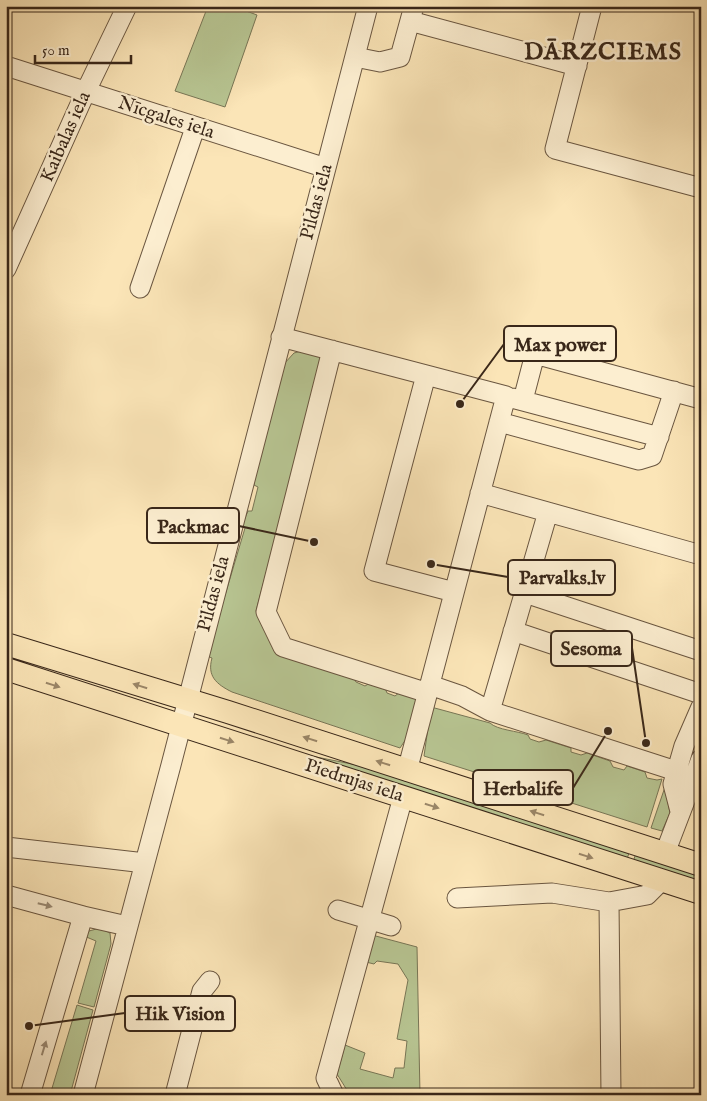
<svg xmlns="http://www.w3.org/2000/svg" width="707" height="1101" font-family="'IM FELL English',serif">
	<rect width="100%" height="100%" fill="#fbe5b7"/>
	<filter id="stains"><feTurbulence type="fractalNoise" baseFrequency=".004" numOctaves="4"/><feColorMatrix values="0 0 0 0 .2 0 0 0 0 .09 0 0 0 0 .02 0 0 0 .5 -.17"/></filter>
	<radialGradient id="worn" r=".72"><stop offset=".6" stop-color="#630" stop-opacity="0"/><stop offset="1" stop-color="#630" stop-opacity=".3"/></radialGradient>
	<path fill="#b8c693" stroke="#787656" d="M208,6H233L257,15L225,107L175,91Z
		M305,350L321,353L323,359L256,611L279,654L353,677L356,682L365,686L370,683L385,688L387,693L395,696L400,692L421,699L406,739L400,748L232,692C216,684 207,676 212,658L207,656L245,528L242,525L248,511H252L258,487L254,485V477L283,365L294,353Z
		M431,707L490,723C497,730 518,731 528,735L530,739L539,742L546,740L571,748V752L581,755L587,753L610,761L613,767L624,770L627,766L645,772L647,778L657,780L662,779L647,827L424,756Z
		M306,755L362,766L629,853L626,862Z
		M665,787L670,813L662,831L651,828Z
		M636,853L701,874V884L633,862Z
		M100,928L110,933L111,944L94,1007L78,1003L96,941L84,936L89,931Z
		M372,935L417,947L420,1095H350L337,1074L345,1045L365,1053L360,1069L393,1078L395,1068H404L407,1041L397,1039L408,980L398,964L377,961L374,964L366,962Z
		M77,1005L93,1010L70,1095H50Z"/>
	<g fill="none" stroke-linecap="round" stroke-linejoin="round">
		<g stroke="#6a5640" stroke-width="21">
			<path id="minor" d="M592,6L555,149L701,188
				M410,21L577,66
				M355,57L380,62L400,57L414,6
				M6,66L326,168
				M6,269L86,91L127,6
				M140,288L195,128
				M281,337L426,375
				M332,350L266,612L283,647L428,693
				M512,398L659,437
				M523,400L535,354L701,399
				M499,422L639,460L652,456L674,391
				M480,493L701,555
				M525,593L701,651
				M513,631L701,694
				M430,685L462,696L490,711L676,771
				M490,711L548,512
				M407,771L506,396L426,375L374,571L454,592
				M680,811L673,784L684,746L701,707
				M6,847L145,863
				M665,853L701,759
				M6,895L83,916
				M457,898L552,893L609,902
				M338,910L391,926
				M30,1095L83,916L127,926
				M83,1095L171,765L368,6
				M175,1095L202,991L210,981
				M334,1095L326,1078L403,797
				M611,1095L609,902L647,895L662,880"/>
		</g>
		<g stroke="#392719" stroke-width="24">
			<path id="major" d="M6,644L228,712L701,865
				M6,669L701,893"/>
		</g>
		<use href="#minor" stroke="#fceed0" stroke-width="19"/>
		<use href="#major" stroke="#fbe5b7" stroke-width="22"/>
	</g>
	<defs><path id="oneway-solid" d="M-6-.8H1V-3.2L6.5 0L1 3.2V.8H-6Z" transform="scale(1.25)"/></defs>
	<g fill="#9a8668">
		<use href="#oneway-solid" transform="translate(53 685) rotate(18)"/>
		<use href="#oneway-solid" transform="translate(140 686) rotate(-163)"/>
		<use href="#oneway-solid" transform="translate(310 739) rotate(-162)"/>
		<use href="#oneway-solid" transform="translate(227 740) rotate(18)"/>
		<use href="#oneway-solid" transform="translate(383 763) rotate(-162)"/>
		<use href="#oneway-solid" transform="translate(432 806) rotate(17)"/>
		<use href="#oneway-solid" transform="translate(537 813) rotate(-162)"/>
		<use href="#oneway-solid" transform="translate(586 856) rotate(18)"/>
	</g>
	<g fill="#9a8a74">
		<use href="#oneway-solid" transform="translate(45 905) rotate(14)"/>
		<use href="#oneway-solid" transform="translate(44 1048) rotate(-73)"/>
	</g>
	<g text-anchor="middle" dominant-baseline="central" stroke-width="5" stroke-linejoin="round" paint-order="stroke">
		<g font-size="19" fill="#392719" stroke="#fceed0">
			<text transform="translate(166 118) rotate(18)">Nīcgales iela</text>
			<text transform="translate(66 137) rotate(-66)">Kaibalas iela</text>
			<text transform="translate(317 202) rotate(-75)">Pildas iela</text>
			<text transform="translate(214 594) rotate(-75)">Pildas iela</text>
			<text transform="translate(354 781) rotate(18)">Piedrujas iela</text>
		</g>
		<g font-size="24" font-weight="bold" letter-spacing="1" fill="#392719" stroke="#fceed0">
			<text x="603" y="52">DĀRZCIEMS</text>
		</g>
	</g>
	<path fill="none" stroke="#392719" stroke-width="2" d="M460 404L504 344M314 542L239 526M431 564L508 577M646 743L632 648M608 731L573 788M29 1026L125 1013"/>
	<g fill="#392719" stroke="#fceed0" stroke-width="2">
		<circle cx="460" cy="404" r="5"/>
		<circle cx="314" cy="542" r="5"/>
		<circle cx="431" cy="564" r="5"/>
		<circle cx="646" cy="743" r="5"/>
		<circle cx="608" cy="731" r="5"/>
		<circle cx="29" cy="1026" r="5"/>
	</g>
	<g fill="#fceed0" stroke="#392719" stroke-width="2">
		<rect x="504" y="326" width="112" height="35" rx="5"/>
		<rect x="147" y="508" width="92" height="35" rx="5"/>
		<rect x="508" y="560" width="107" height="35" rx="5"/>
		<rect x="551" y="631" width="81" height="35" rx="5"/>
		<rect x="473" y="770" width="100" height="35" rx="5"/>
		<rect x="125" y="996" width="110" height="35" rx="5"/>
	</g>
	<g font-size="20" text-anchor="middle" font-weight="bold" fill="#392719">
		<text x="560" y="351">Max power</text>
		<text x="193" y="533">Packmac</text>
		<text x="562" y="584">Parvalks.lv</text>
		<text x="591" y="655">Sesoma</text>
		<text x="523" y="795">Herbalife</text>
		<text x="180" y="1020">Hik Vision</text>
	</g>
	<rect width="707" height="1101" fill="none" stroke="#fbe5b7" stroke-width="25"/>
	<rect x="8" y="8" width="692" height="1086" fill="none" stroke="#392719" stroke-width="2.5"/>
	<rect x="12" y="12" width="682" height="1076" fill="none" stroke="#392719"/>
	<path d="M35 55v8h96v-8" fill="none" stroke="#392719" stroke-width="2.5"/>
	<text x="42" y="55" font-size="15" fill="#392719" stroke="#fceed0" stroke-width="4" paint-order="stroke">50 m</text>
	<rect width="100%" height="100%" filter="url(#stains)"/>
	<rect width="100%" height="100%" fill="url(#worn)"/>
</svg>
